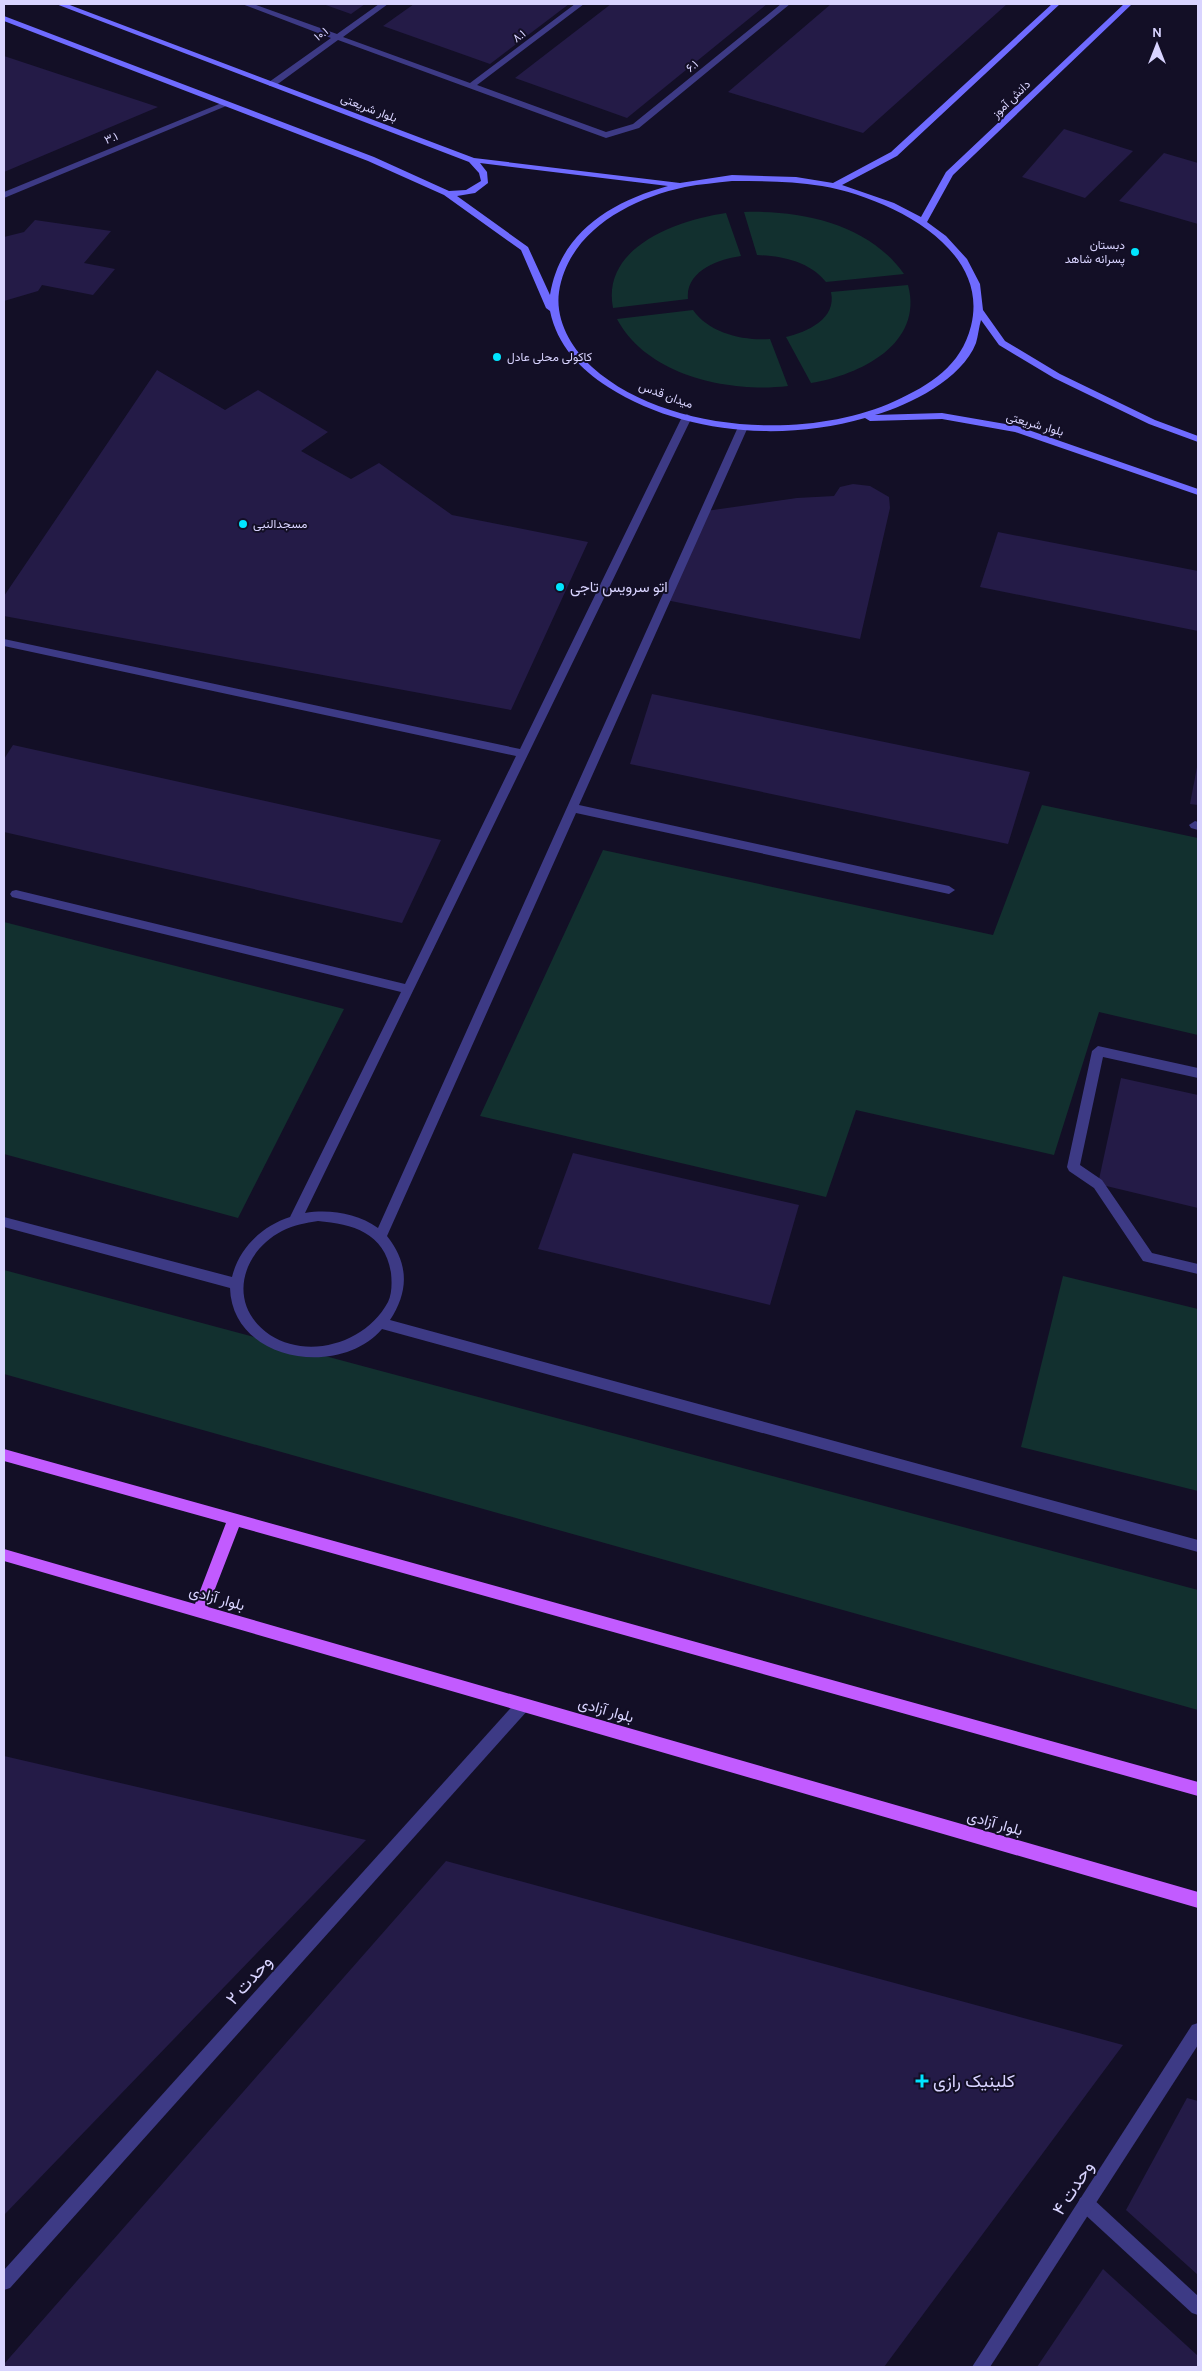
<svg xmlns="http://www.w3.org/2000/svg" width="1202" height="2371" viewBox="0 0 1202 2371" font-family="Karla,Vazirmatn,sans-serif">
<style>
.green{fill:#12302f}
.building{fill:#241b47}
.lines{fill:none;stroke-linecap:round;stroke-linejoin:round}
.lane{fill:#3d3a85;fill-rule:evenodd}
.street{fill:#3d3a85;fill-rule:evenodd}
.secondary{fill:#6f6bff;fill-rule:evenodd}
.primary{fill:#c25bff;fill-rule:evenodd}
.poi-dot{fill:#00e5ff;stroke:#130f26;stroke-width:2}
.labels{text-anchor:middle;stroke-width:4;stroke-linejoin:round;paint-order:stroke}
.far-street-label{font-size:12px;fill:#d9d4ff;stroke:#130f26}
.far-poi-label{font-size:12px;fill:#d9d4ff;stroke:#130f26;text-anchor:start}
.poi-label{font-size:15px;fill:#d9d4ff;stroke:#130f26;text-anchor:start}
.street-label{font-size:15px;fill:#d9d4ff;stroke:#130f26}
.near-street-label{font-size:18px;fill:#d9d4ff;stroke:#130f26}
.near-poi-label{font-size:18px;fill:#d9d4ff;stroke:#130f26;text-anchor:start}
</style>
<rect width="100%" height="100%" fill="#130f26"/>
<!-- green -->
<g class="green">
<path d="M 744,212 C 802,210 869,224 904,274 L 826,282 C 809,261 782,256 757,255 Z"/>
<path d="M 726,213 L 741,256 C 719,259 685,271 688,299 L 613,308 C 601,246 679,220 726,213 Z"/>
<path d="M 908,285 C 924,344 860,375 811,383 L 786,337 C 807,332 837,319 831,292 Z"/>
<path d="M 693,310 C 709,333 743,341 770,339 L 788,386 C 730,393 647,376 617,319 Z"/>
<polygon points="1042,805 1198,838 1198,1035 1099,1012 1054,1155 856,1110 826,1197 480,1116 603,850 993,935"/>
<polygon points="4,922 344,1009 238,1218 4,1154"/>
<polygon points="4,1270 1198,1590 1198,1710 4,1374"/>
<polygon points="1063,1276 1198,1309 1198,1491 1021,1447"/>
</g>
<!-- building -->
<g class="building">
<polygon points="323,4 365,4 351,14"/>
<polygon points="414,4 569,4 490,64 383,26"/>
<polygon points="611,4 767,4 627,118 515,78"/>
<polygon points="831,4 1007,4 863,133 728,92"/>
<polygon points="4,56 158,107 4,172"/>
<polygon points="1064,129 1133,151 1085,198 1022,177"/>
<polygon points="1164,153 1198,163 1198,224 1119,201"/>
<polygon points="35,220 111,231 84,263 115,269 93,295 42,285 38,291 4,301 4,237 24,232"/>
<polygon points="157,370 225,410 258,390 328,432 301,451 351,479 379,463 452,515 588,542 511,710 4,616 4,596"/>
<polygon points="853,484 870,486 889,497 890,508 860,639 666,600 706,511 797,498 834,496 840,487"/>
<polygon points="998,532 1198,571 1198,631 980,587"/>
<polygon points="652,694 1030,772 1008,844 630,764"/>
<polygon points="13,745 441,840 402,923 4,832 4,759"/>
<polygon points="1197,767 1198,767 1198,805 1190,804"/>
<polygon points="1121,1078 1198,1095 1198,1208 1098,1184"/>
<polygon points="573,1153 799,1205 770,1305 538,1249"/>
<polygon points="4,1756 366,1840 4,2215"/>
<polygon points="446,1861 1123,2045 884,2367 4,2367 4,2364"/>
<polygon points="1187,2098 1198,2101 1198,2275 1126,2210"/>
<polygon points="1103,2269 1198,2356 1198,2367 1037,2367"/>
</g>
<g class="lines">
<!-- lane -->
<polygon class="lane" points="1086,2196 1092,2198 1198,2296 1198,2315 1192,2313 1080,2210 1078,2204 1080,2198"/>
<!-- street -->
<g class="street">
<polygon points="242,4 253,4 337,34 379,4 388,4 343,37 470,83 575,4 584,4 477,85 606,132 633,124 781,4 790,4 639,128 606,138 338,40 275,86 269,86 269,82 331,38"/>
<polygon points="224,102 231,104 4,198 4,192"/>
<path d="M 687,414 L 692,417 L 305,1213 C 329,1209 357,1213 378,1228 L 738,427 L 740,425 L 746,425 L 748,427 L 579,805 L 949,886 L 955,890 L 949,894 L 576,813 L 387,1236 C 409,1264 409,1291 390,1320 L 1198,1540 L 1198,1552 L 382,1329 C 339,1379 232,1361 230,1288 L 4,1227 L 4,1217 L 232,1277 C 239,1248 262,1226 290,1217 L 401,992 L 16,898 L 12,897 L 10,894 L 12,891 L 16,890 L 405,984 L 516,756 L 4,646 L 4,639 L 520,749 L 682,417 ZM 318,1221 C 353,1224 385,1233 391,1273 C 392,1282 392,1294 388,1302 C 366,1343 309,1360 270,1335 C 227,1306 240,1253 282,1231 C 293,1225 306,1223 318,1221 Z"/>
<polygon points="1195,821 1198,822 1198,830 1191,828 1189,825"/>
<polygon points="1098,1046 1198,1068 1198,1078 1103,1057 1080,1165 1102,1180 1152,1253 1198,1264 1198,1274 1143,1261 1094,1188 1069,1171 1067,1167 1092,1051"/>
<polygon points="523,1698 528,1700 530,1705 528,1710 10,2288 4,2290 4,2270 518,1700"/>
<polygon points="1198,2023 1198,2045 990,2367 972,2367 1192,2025"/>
</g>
<!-- secondary -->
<path class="secondary" d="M 56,4 L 67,4 L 474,158 L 680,183 L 732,175 L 796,177 L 833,183 L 891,152 L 1052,4 L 1060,4 L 897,156 L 842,185 L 894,203 L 921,217 L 946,172 L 1124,4 L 1132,4 L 953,175 L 927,222 L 946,236 L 967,259 L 980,284 L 983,310 L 1005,341 L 1060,374 L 1155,420 L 1198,436 L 1198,442 L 1149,424 L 1054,378 L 999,345 L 981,320 C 979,327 978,336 976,343 C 962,379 910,405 875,415 L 942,413 L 1017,426 L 1198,489 L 1198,495 L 1015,432 L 942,419 L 870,421 L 865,418 C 782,442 682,434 608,387 C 580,369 557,345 550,311 L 546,308 L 521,250 L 444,195 L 368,161 L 4,21 L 4,16 L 374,157 L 449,191 L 466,190 L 481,181 L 479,173 L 469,162 ZM 480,163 L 668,186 C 610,202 560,233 550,295 L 528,247 L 457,196 L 475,193 L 488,183 L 487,172 ZM 732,181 C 762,181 792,181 822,186 C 886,197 991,246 971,326 C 961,366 930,385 895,401 C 808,441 665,433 592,367 C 572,349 555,321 559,292 C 568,232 629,199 685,187 C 700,184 716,183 732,181 Z"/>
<!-- primary -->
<polygon class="primary" points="4,1449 1198,1782 1198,1796 239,1527 208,1607 1198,1892 1198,1908 4,1561 4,1549 195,1604 226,1523 4,1461"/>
</g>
<!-- markers -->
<g class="poi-dot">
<circle cx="1135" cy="252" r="5"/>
<circle cx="497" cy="357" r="5"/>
<circle cx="243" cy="524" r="5"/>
<circle cx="560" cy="587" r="5"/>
<path d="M919.5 2073.5h5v5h5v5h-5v5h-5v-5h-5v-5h5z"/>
</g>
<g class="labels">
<!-- far-street labels -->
<g class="far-street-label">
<text transform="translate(321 34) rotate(-36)" y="4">۱۰.۱</text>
<text transform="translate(519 36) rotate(-37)" y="4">۸.۱</text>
<text transform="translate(692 66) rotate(-39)" y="4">۶.۱</text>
<text transform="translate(1011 99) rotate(-44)" y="4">دانش آموز</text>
<text transform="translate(369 108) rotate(21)" y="4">بلوار شریعتی</text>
<text transform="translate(111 138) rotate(-22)" y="4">۳.۱</text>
<text transform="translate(666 395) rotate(20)" y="4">میدان قدس</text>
<text transform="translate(1035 424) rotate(16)" y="4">بلوار شریعتی</text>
</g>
<!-- far-poi labels -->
<g class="far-poi-label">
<text x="1125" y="249" text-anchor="end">دبستان<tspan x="1125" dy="14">پسرانه شاهد</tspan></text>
<text x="507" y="361">کاکولی محلی عادل</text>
<text x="253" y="528">مسجدالنبی</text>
</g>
<!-- poi labels -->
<g class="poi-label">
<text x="570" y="592">اتو سرویس تاجی</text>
</g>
<!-- street labels -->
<g class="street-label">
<text transform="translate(217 1598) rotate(16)" y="5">بلوار آزادی</text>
<text transform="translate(606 1710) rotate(16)" y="5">بلوار آزادی</text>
<text transform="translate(995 1823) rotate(16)" y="5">بلوار آزادی</text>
</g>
<!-- near-street labels -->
<g class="near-street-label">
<text transform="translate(249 1980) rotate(-48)" y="6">وحدت ۲</text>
<text transform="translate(1073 2188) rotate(-57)" y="6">وحدت ۴</text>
</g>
<!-- near-poi labels -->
<g class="near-poi-label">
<text x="933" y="2087">کلینیک رازی</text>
</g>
</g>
<!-- border -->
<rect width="1202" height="2371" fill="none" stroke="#d9d4ff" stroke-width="10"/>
<!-- north arrow -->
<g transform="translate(1157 45)" stroke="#130f26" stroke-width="4" paint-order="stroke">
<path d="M0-4L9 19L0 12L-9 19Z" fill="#d9d4ff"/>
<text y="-8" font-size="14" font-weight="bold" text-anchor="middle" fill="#d9d4ff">N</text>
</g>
</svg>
